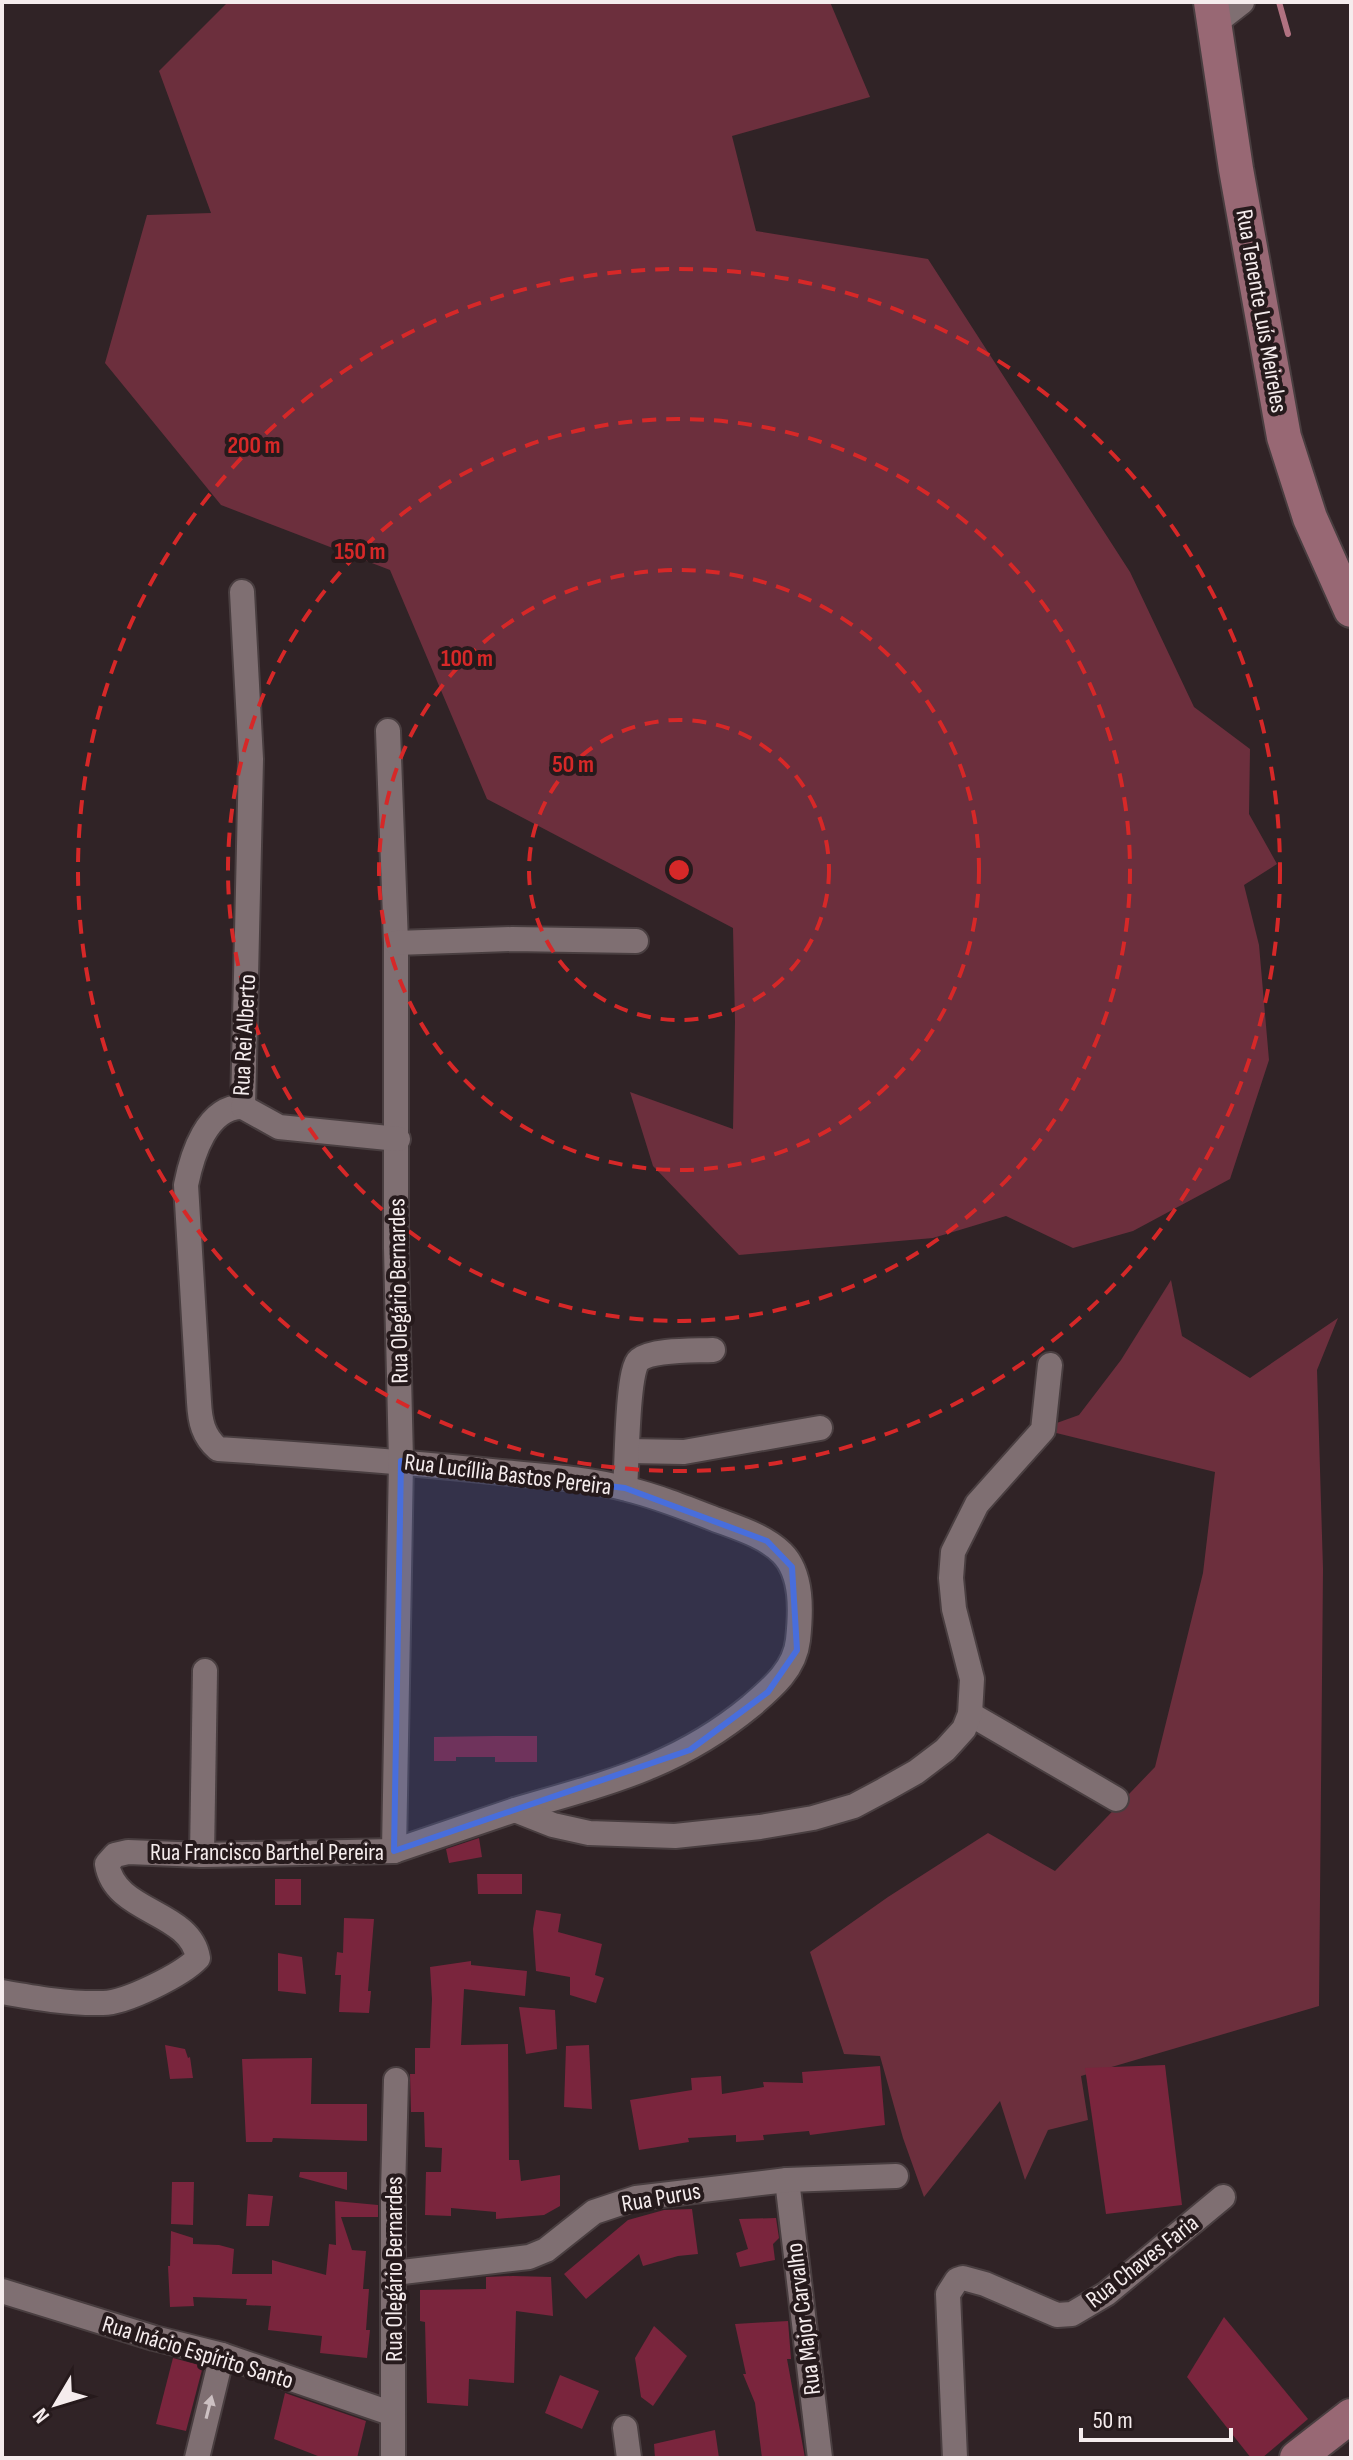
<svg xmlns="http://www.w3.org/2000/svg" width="1353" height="2460" viewBox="0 0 1353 2460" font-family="'Sofia Sans Condensed',sans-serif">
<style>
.green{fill:#6c2f3d}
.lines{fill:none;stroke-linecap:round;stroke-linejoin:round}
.stream{stroke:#b17281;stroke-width:6}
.building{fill:#7a253d}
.minor-casing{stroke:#493e40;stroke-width:28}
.secondary-casing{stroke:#493e40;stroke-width:38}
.minor{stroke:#7f6f72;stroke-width:24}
.secondary{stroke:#986874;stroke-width:34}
.oneway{fill:#ccc0c2}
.marked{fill:#486edc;fill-opacity:0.2;stroke:#486edc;stroke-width:6;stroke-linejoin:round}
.ring{fill:none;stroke:#d62828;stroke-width:4;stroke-dasharray:14 10}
.labels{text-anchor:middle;stroke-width:8;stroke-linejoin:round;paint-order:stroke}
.street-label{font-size:24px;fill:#f5eced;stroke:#261a1c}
.centre{fill:#d62828;stroke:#261a1c;stroke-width:4}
.ring-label{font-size:24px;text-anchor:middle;font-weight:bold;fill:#d62828;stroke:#261a1c;stroke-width:8;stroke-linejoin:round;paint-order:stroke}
</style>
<rect width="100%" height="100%" fill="#302326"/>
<!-- green -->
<g class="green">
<polygon points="228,2 830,2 870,97 732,136 756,231 928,259 1130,572 1194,707 1250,749 1249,814 1277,864 1244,885 1259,945 1269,1060 1230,1179 1133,1231 1073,1248 1006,1216 933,1238 739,1255 653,1166 630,1092 733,1129 735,1022 733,928 487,799 390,570 221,505 105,363 147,215 211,213 159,71"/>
<polygon points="1171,1280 1182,1336 1250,1378 1338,1318 1317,1370 1323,1569 1319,2006 1081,2076 1088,2120 1048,2130 1025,2180 1000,2101 924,2197 903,2138 880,2056 844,2054 810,1952 888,1897 988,1833 1055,1871 1155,1767 1203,1573 1215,1472 1040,1429 1079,1415 1121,1360"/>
</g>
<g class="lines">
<!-- stream -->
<polyline class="stream" points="1279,2 1288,34"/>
</g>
<!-- building -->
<g class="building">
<polygon points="495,1736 537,1736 537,1762 495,1762 495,1757 456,1757 456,1761 434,1761 434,1737"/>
<polygon points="479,1838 482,1857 449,1863 446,1849"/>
<polygon points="477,1874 522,1874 522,1894 478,1894"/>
<rect x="275" y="1879" width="26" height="26"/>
<polygon points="536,1910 561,1914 558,1932 602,1944 595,1975 604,1978 596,2003 570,1995 570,1977 536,1971 533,1929"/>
<polygon points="344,1918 374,1919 368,1991 371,1991 369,2013 339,2012 341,1975 335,1975 337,1952 343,1953"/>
<polygon points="278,1953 302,1957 306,1994 278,1991"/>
<polygon points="471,1961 471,1965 527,1971 525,1996 464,1989 461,2045 508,2044 509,2160 519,2160 521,2181 560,2175 560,2206 544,2215 496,2219 496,2212 451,2208 451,2216 425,2215 426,2172 441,2172 442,2148 425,2147 424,2112 411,2112 410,2074 415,2074 415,2048 430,2048 432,1999 430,1967"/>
<polygon points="519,2007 555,2010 557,2049 526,2054"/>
<polygon points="165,2045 185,2049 188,2058 190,2057 193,2078 170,2079"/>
<polygon points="589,2045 592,2109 564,2107 566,2046"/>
<polygon points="312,2058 311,2104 367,2104 367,2141 273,2138 272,2142 246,2142 242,2059"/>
<polygon points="1165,2065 1182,2205 1106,2214 1085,2068"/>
<polygon points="880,2066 885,2125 810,2135 809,2131 763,2135 764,2140 736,2142 736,2135 688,2138 689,2142 639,2150 630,2100 692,2090 691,2078 721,2076 722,2094 764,2087 763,2082 803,2083 802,2072"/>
<polygon points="300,2172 347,2172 347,2190 299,2177"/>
<polygon points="172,2182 194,2182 193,2225 171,2224"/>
<polygon points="248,2194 273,2196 269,2226 246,2226"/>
<polygon points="335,2201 378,2205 378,2217 341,2217 352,2250 366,2251 363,2289 369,2289 366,2330 370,2330 367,2358 320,2353 322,2336 268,2330 271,2306 246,2305 247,2299 193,2297 194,2306 170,2307 168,2266 170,2266 171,2231 193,2238 193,2244 219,2245 234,2249 232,2274 272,2274 272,2260 326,2275 329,2244 336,2245"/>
<polygon points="692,2209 698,2254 678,2256 643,2266 639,2254 586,2299 564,2274 628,2220 664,2210"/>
<polygon points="776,2218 779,2238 773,2244 775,2260 740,2267 736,2253 748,2249 739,2219"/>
<polygon points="513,2276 551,2277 553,2316 516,2311 514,2383 469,2379 468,2406 427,2403 425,2322 420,2321 420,2290 486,2289 486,2277"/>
<polygon points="1224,2317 1308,2419 1262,2458 1251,2458 1187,2377"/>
<polygon points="788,2321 791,2359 787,2359 805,2458 762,2458 755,2403 743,2374 746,2374 735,2324"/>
<polygon points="654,2326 687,2356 653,2406 641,2397 635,2358"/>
<polygon points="173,2358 203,2366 186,2431 156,2424"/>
<polygon points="560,2375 599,2391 582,2429 545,2413"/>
<polygon points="285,2393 366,2421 357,2458 323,2458 274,2439"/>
<polygon points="715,2430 719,2458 655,2458 654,2444"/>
</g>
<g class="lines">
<!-- minor casing -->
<g class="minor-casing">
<g id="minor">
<polyline points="1215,23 1242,2"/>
<path d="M 242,592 L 251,759 L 243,1107 C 207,1106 192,1155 186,1185 L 199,1402 C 200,1421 203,1436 218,1449 C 312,1455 407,1462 501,1472 C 542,1476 586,1478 627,1489 C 656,1496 684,1507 712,1518 C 735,1527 764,1535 782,1553 C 803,1574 801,1612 798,1640 C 795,1669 772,1688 751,1706 C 676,1768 606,1783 515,1810"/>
<polyline points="388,731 396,943 396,1248 401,1461 394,1851"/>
<polyline points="396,943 512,939 636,941"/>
<polyline points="243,1107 279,1127 398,1139"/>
<polyline points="629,1451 684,1452 820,1428"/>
<path d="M 625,1488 C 627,1467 627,1369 639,1360 C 654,1349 694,1351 713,1350"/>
<polyline points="970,1714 1116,1799"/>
<polyline points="202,1855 205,1671"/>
<path d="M 2,1992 C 35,1998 69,2004 103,2003 C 125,2003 182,1975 198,1958 C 190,1910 115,1914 107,1864 L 115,1855 L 128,1852 L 202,1855 L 394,1851 L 515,1810 L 553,1825 L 589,1833 L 675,1836 L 760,1827 L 813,1818 L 854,1806 L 884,1790 L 916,1772 L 945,1750 L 964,1729 L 970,1714 L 972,1679 L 954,1609 L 951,1578 L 953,1552 L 977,1504 L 1043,1430 L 1050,1365"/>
<polyline points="787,2180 820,2458"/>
<polyline points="394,2273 529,2257 546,2250 594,2212 636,2198 787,2180 896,2176"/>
<polyline points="2,2291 154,2338 222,2355 393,2414"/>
<polyline points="625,2428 629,2458"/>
<polyline points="197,2458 222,2355"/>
<polyline points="393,2458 393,2192 396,2080"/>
<polyline points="955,2458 948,2294 957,2280 963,2278 985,2284 1057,2315 1072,2314 1106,2294 1223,2197"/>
</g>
</g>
<!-- secondary casing -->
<g class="secondary-casing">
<g id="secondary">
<polyline points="1211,2 1236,169 1284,437 1310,518 1351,610"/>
<polyline points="1297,2458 1351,2416"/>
</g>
</g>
<!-- minor -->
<use href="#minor" class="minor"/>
<!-- secondary -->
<use href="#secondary" class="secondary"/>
</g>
<!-- one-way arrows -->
<defs><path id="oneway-solid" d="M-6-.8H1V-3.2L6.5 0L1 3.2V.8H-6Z" transform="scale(2)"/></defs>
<use class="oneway" href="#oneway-solid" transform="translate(209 2407) rotate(-76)"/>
<!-- marked area -->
<path class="marked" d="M 401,1461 L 625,1488 L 767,1541 L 792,1567 L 797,1650 L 768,1692 L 690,1750 L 394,1851 Z"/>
<!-- distance rings -->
<g class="ring">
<circle cx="679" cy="870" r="150"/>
<circle cx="679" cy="870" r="300"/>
<circle cx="679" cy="870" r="451"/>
<circle cx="679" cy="870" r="601"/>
</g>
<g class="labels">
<!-- street labels -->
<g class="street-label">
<text transform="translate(1262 311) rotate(80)" y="8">Rua Tenente Luís Meireles</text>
<text transform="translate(244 1035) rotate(-87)" y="8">Rua Rei Alberto</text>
<text transform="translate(398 1291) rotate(-91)" y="8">Rua Olegário Bernardes</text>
<text transform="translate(508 1474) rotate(7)" y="8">Rua Lucíllia Bastos Pereira</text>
<text x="267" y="1860">Rua Francisco Barthel Pereira</text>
<text transform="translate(661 2197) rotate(-10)" y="8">Rua Purus</text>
<text transform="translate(1142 2261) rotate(-38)" y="8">Rua Chaves Faria</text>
<text transform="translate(394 2269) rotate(-90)" y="8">Rua Olegário Bernardes</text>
<text transform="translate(803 2319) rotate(-97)" y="8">Rua Major Carvalho</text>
<text transform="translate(198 2352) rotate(17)" y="8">Rua Inácio Espírito Santo</text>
</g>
</g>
<circle cx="679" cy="870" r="12" class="centre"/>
<g class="ring-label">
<text x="254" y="453">200 m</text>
<text x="360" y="559">150 m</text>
<text x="467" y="666">100 m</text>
<text x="573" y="772">50 m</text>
</g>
<!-- border -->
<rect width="1353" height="2460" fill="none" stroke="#f5eced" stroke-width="8"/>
<!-- north arrow -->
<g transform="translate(56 2404) rotate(232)" stroke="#261a1c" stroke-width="6" paint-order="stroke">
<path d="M0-6L14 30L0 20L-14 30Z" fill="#f5eced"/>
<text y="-12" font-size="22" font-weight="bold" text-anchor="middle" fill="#f5eced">N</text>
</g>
<!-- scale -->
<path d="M1081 2428v12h150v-12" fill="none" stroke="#f5eced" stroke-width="4"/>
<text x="1093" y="2428" font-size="24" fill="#f5eced" stroke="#261a1c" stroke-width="6" paint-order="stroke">50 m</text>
</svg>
